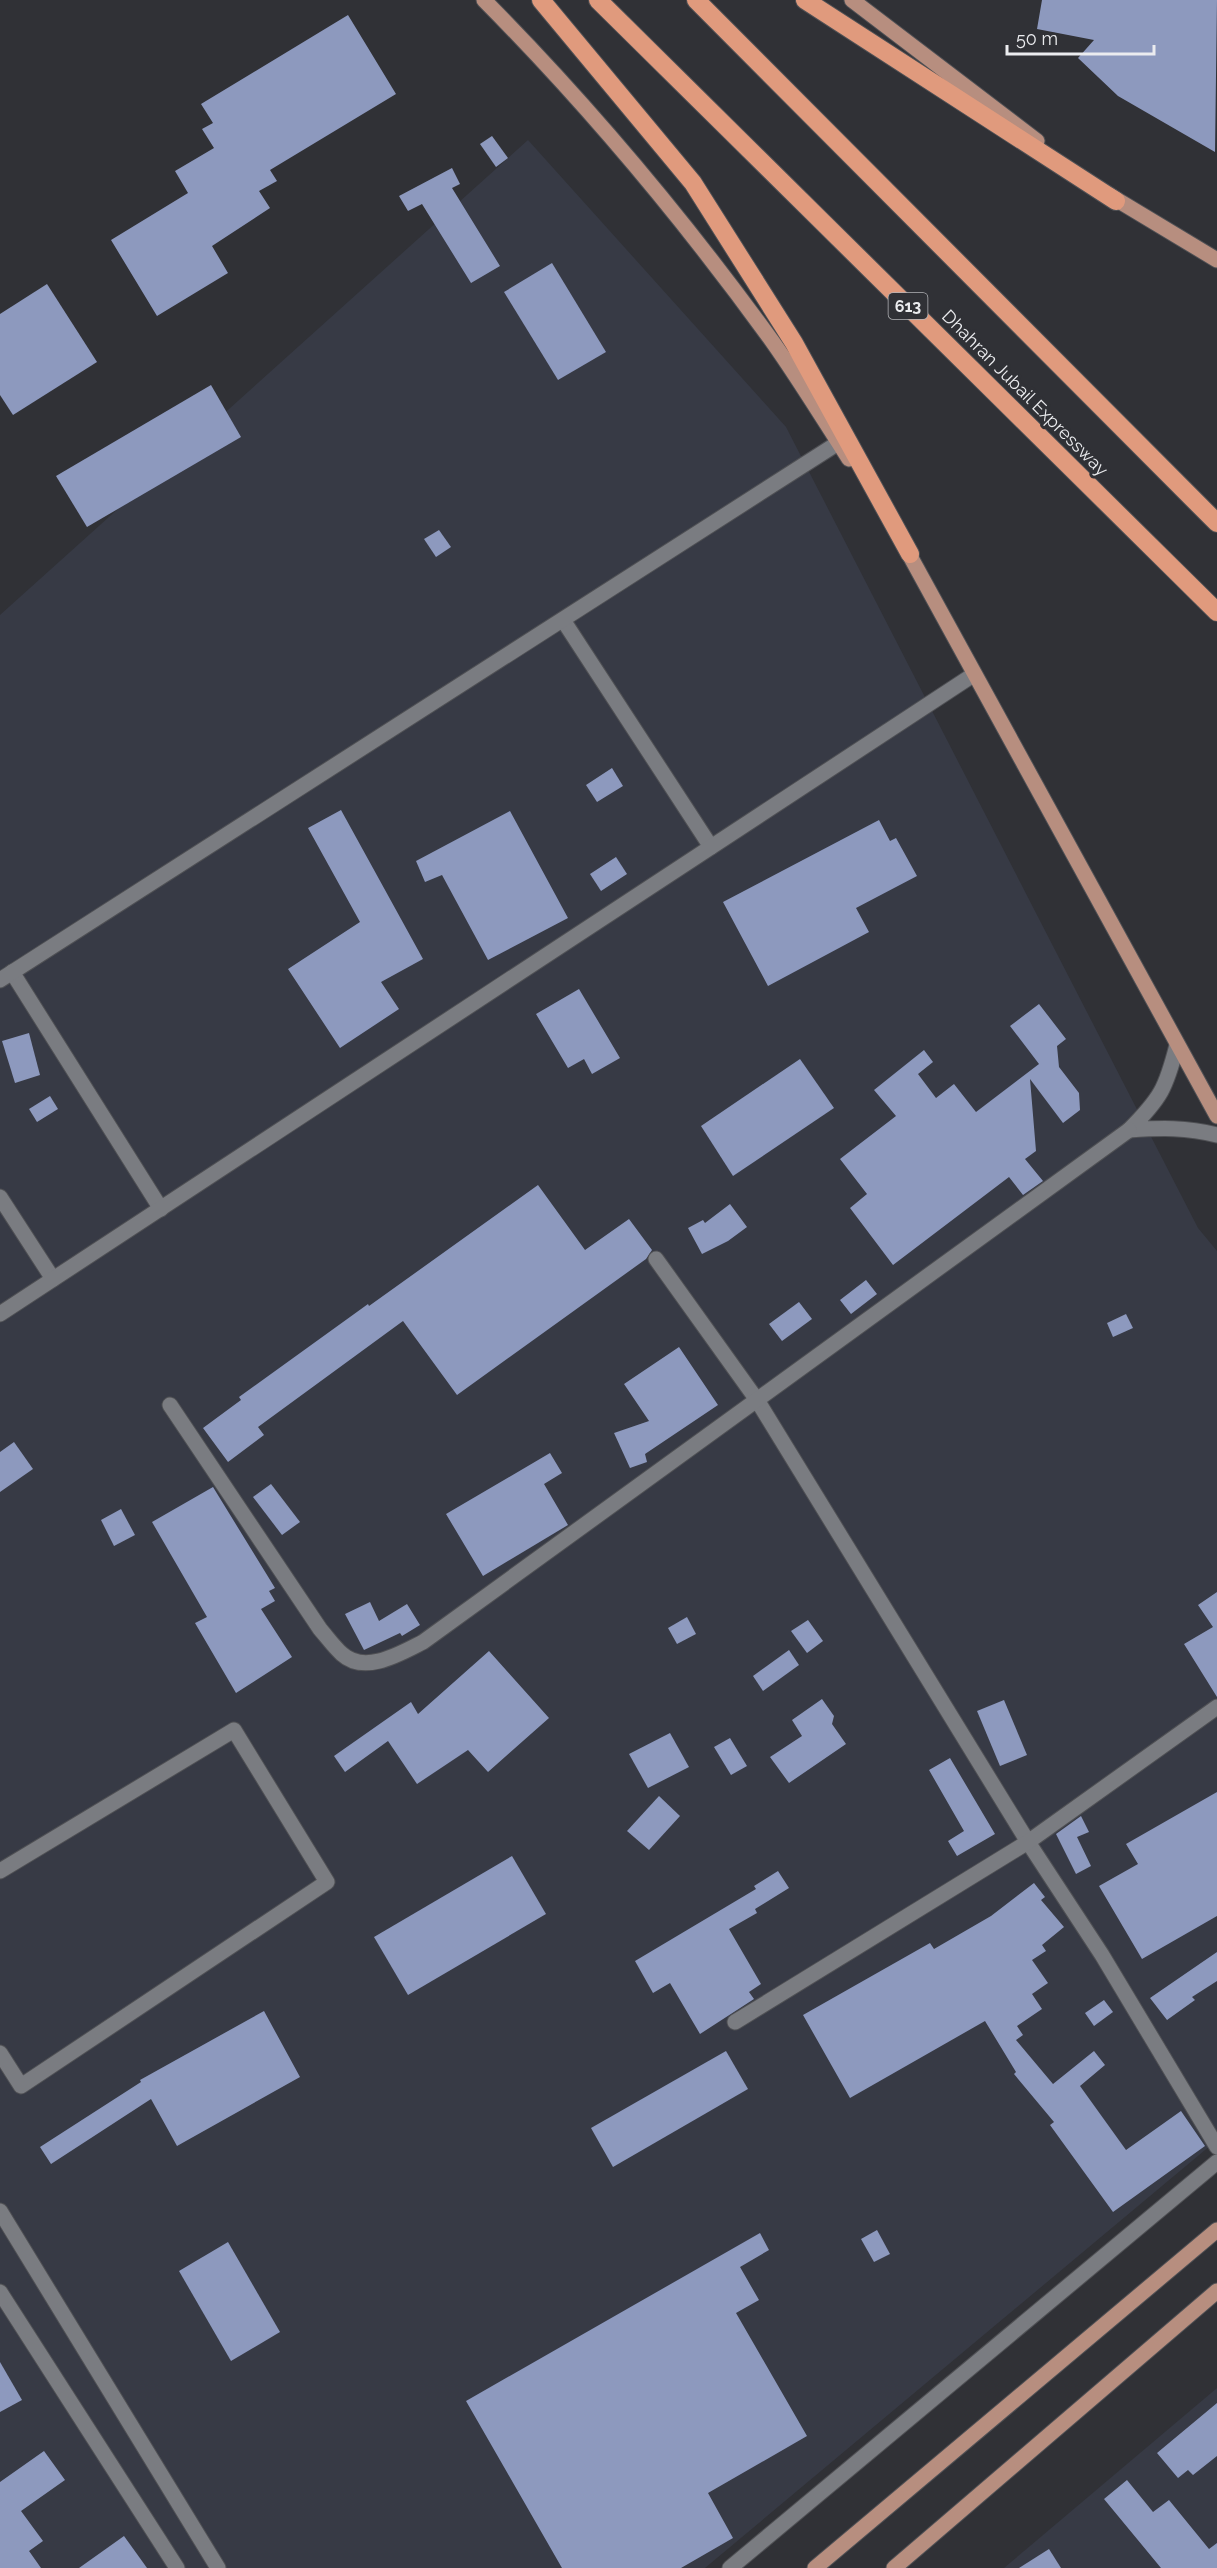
<svg xmlns="http://www.w3.org/2000/svg" width="1217" height="2568" viewBox="0 0 1217 2568" font-family="Raleway,sans-serif">
<style>
.built{fill:#373a45}
.building{fill:#8d99be}
.lines{fill:none;stroke-linecap:round;stroke-linejoin:round}
.minor-casing{stroke:#4f5054;stroke-width:17}
.tertiary-casing{stroke:#4f5054;stroke-width:17}
.primary-casing{stroke:#4f5054;stroke-width:17}
.motorway-casing{stroke:#4f5054;stroke-width:20}
.minor{stroke:#7a7c81;stroke-width:15}
.tertiary{stroke:#7a7c81;stroke-width:15}
.primary{stroke:#b78e7f;stroke-width:15}
.motorway{stroke:#e09a7d;stroke-width:18}
.labels{text-anchor:middle;stroke-width:6;stroke-linejoin:round;paint-order:stroke}
.shield{fill:#303136;stroke:#b3b4b8;stroke-width:1.5}
.shield-label{font-size:16px;font-weight:bold;fill:#ebecef}
.street-label{font-size:18px;fill:#ebecef;stroke:#303136}
</style>
<rect width="100%" height="100%" fill="#303136"/>
<!-- built -->
<g class="built">
<polygon points="528,140 786,427 1198,1228 1217,1251 1217,2140 705,2568 0,2568 0,615"/>
<polygon points="1217,2388 1217,2568 1004,2568"/>
</g>
<!-- building -->
<g class="building">
<polygon points="1042,0 1217,0 1215,152 1118,96 1078,58 1094,40 1037,29"/>
<polygon points="348,15 396,94 270,170 277,181 259,191 270,208 212,246 228,273 157,316 111,240 188,193 175,171 214,148 202,129 213,123 201,104"/>
<polygon points="492,136 508,158 496,167 480,144"/>
<polygon points="452,168 460,184 452,188 500,266 471,283 422,204 408,211 399,196"/>
<polygon points="552,263 606,352 558,380 504,292"/>
<polygon points="47,284 97,362 13,415 0,395 0,314"/>
<polygon points="211,385 241,437 87,527 56,476"/>
<polygon points="439,530 451,547 436,557 424,539"/>
<polygon points="612,768 623,786 597,802 586,785"/>
<polygon points="341,810 423,959 381,982 399,1009 340,1048 288,969 360,922 308,828"/>
<polygon points="510,811 568,918 488,960 442,875 425,882 416,861"/>
<polygon points="879,820 890,841 896,838 917,876 856,908 869,932 768,986 723,902"/>
<polygon points="616,857 627,874 601,891 590,874"/>
<polygon points="579,989 620,1058 592,1074 584,1059 568,1068 536,1014"/>
<polygon points="1039,1004 1066,1039 1057,1046 1059,1067 1079,1093 1080,1110 1063,1123 1030,1079 1036,1151 1025,1159 1043,1181 1023,1195 1009,1177 893,1265 850,1208 867,1194 840,1159 896,1116 874,1090 924,1050 933,1062 918,1074 936,1098 954,1084 976,1112 1039,1064 1010,1026"/>
<polygon points="29,1033 40,1075 15,1083 2,1041"/>
<polygon points="800,1059 834,1108 733,1176 701,1126"/>
<polygon points="50,1096 58,1109 37,1122 29,1109"/>
<polygon points="538,1185 585,1250 629,1219 652,1250 646,1259 457,1395 403,1321 258,1427 264,1435 228,1462 203,1428 241,1400 239,1397 368,1304 369,1306"/>
<polygon points="730,1204 747,1227 728,1241 702,1254 688,1228 703,1220 705,1223"/>
<polygon points="866,1280 877,1294 851,1314 840,1300"/>
<polygon points="799,1302 812,1319 782,1341 769,1324"/>
<polygon points="1126,1314 1133,1328 1113,1337 1107,1323"/>
<polygon points="679,1347 718,1405 645,1454 647,1462 630,1468 614,1433 649,1421 624,1384"/>
<polygon points="14,1442 33,1469 0,1492 0,1452"/>
<polygon points="550,1453 562,1473 544,1484 568,1525 483,1576 446,1514"/>
<polygon points="271,1484 300,1522 282,1535 253,1497"/>
<polygon points="213,1487 275,1588 269,1591 275,1601 261,1609 292,1657 236,1693 195,1623 207,1617 152,1522"/>
<polygon points="121,1509 135,1535 114,1546 101,1520"/>
<polygon points="1217,1592 1217,1697 1184,1644 1213,1627 1198,1605"/>
<polygon points="370,1602 379,1621 407,1604 420,1625 402,1636 400,1633 364,1650 345,1614"/>
<polygon points="687,1617 696,1634 677,1644 668,1628"/>
<polygon points="808,1620 823,1641 807,1653 791,1631"/>
<polygon points="789,1650 799,1665 763,1691 753,1676"/>
<polygon points="489,1651 549,1718 488,1772 468,1750 417,1784 388,1741 345,1772 334,1756 411,1702 418,1714"/>
<polygon points="822,1699 834,1716 832,1724 846,1744 789,1783 770,1757 802,1736 792,1720"/>
<polygon points="1004,1700 1027,1755 1000,1766 977,1711"/>
<polygon points="670,1733 689,1767 648,1788 629,1754"/>
<polygon points="730,1738 747,1766 731,1775 714,1747"/>
<polygon points="950,1758 995,1834 957,1856 948,1841 964,1831 929,1770"/>
<polygon points="1217,1792 1217,1916 1142,1959 1099,1886 1138,1864 1126,1844"/>
<polygon points="659,1796 680,1816 649,1850 627,1831"/>
<polygon points="1081,1816 1089,1832 1077,1837 1091,1866 1076,1874 1056,1834"/>
<polygon points="512,1856 546,1914 408,1995 374,1937"/>
<polygon points="778,1871 789,1888 755,1909 757,1913 729,1929 761,1984 749,1992 754,1999 700,2034 670,1983 653,1993 635,1961 756,1889 754,1886"/>
<polygon points="1034,1883 1045,1897 1041,1900 1064,1927 1042,1945 1046,1951 1032,1960 1048,1983 1032,1994 1042,2009 1017,2026 1023,2035 1016,2040 1053,2084 1094,2051 1105,2065 1080,2086 1126,2150 1181,2111 1205,2146 1113,2212 1050,2125 1054,2122 1014,2074 1016,2072 985,2021 850,2098 803,2015 930,1943 934,1949 991,1916"/>
<polygon points="1217,1952 1217,1981 1192,1997 1195,2000 1167,2020 1150,1998"/>
<polygon points="1104,2000 1113,2012 1094,2026 1085,2013"/>
<polygon points="264,2011 300,2077 177,2146 151,2099 51,2164 40,2147 141,2082 140,2080"/>
<polygon points="726,2051 748,2089 613,2167 591,2128"/>
<polygon points="877,2230 890,2254 874,2262 861,2239"/>
<polygon points="760,2233 769,2250 740,2267 759,2300 736,2313 807,2436 708,2493 733,2538 681,2568 562,2568 466,2401"/>
<polygon points="228,2242 280,2332 231,2361 179,2271"/>
<polygon points="0,2362 22,2400 0,2412"/>
<polygon points="1217,2403 1217,2456 1193,2475 1188,2470 1178,2478 1157,2453"/>
<polygon points="44,2451 65,2480 21,2511 43,2541 29,2551 41,2568 0,2568 0,2482"/>
<polygon points="1127,2480 1153,2512 1169,2500 1209,2549 1217,2543 1217,2568 1161,2568 1104,2499"/>
<polygon points="124,2536 147,2568 79,2568"/>
<polygon points="1049,2549 1061,2568 1019,2568"/>
</g>
<g class="lines">
<!-- minor casing -->
<g class="minor-casing">
<g id="minor">
<polyline points="563,620 711,847"/>
<polyline points="12,972 161,1209"/>
<polyline points="0,980 838,443"/>
<path d="M 1177,1045 C 1166,1088 1161,1098 1129,1130 C 1160,1128 1187,1127 1217,1135"/>
<polyline points="0,1197 53,1279"/>
<polyline points="656,1259 757,1400 1028,1842 1102,1955 1217,2147"/>
<polyline points="0,1314 973,675"/>
<path d="M 170,1405 L 320,1629 C 327,1637 334,1647 342,1654 C 365,1675 401,1653 423,1642 L 1129,1130"/>
<polyline points="0,1871 234,1730 327,1882 21,2086 0,2053"/>
<polyline points="735,2022 1028,1842 1217,1707"/>
<polyline points="730,2568 1217,2162"/>
</g>
</g>
<!-- tertiary casing -->
<g class="tertiary-casing">
<g id="tertiary">
<polyline points="0,2211 218,2568"/>
<polyline points="0,2292 177,2568"/>
</g>
</g>
<!-- primary casing -->
<g class="primary-casing">
<g id="primary">
<path d="M 484,0 C 588,105 685,221 772,341 C 799,379 824,420 849,459"/>
<polyline points="852,0 1037,141"/>
<polyline points="1109,195 1217,260"/>
<polyline points="904,545 1217,1116"/>
<polyline points="815,2568 1217,2230"/>
<polyline points="894,2568 1217,2291"/>
</g>
</g>
<!-- motorway casing -->
<g class="motorway-casing">
<g id="motorway">
<polyline points="541,0 693,183 794,343 910,554"/>
<polyline points="598,0 1217,612"/>
<polyline points="696,0 1217,523"/>
<polyline points="805,0 1116,201"/>
</g>
</g>
<!-- minor -->
<use href="#minor" class="minor"/>
<!-- tertiary -->
<use href="#tertiary" class="tertiary"/>
<!-- primary -->
<use href="#primary" class="primary"/>
<!-- motorway -->
<use href="#motorway" class="motorway"/>
</g>
<g class="labels">
<!-- shield labels -->
<rect class="shield" x="888.5" y="293" width="39" height="26" rx="4.5"/>
<g class="shield-label">
<text x="908" y="312">613</text>
</g>
<!-- street labels -->
<g class="street-label">
<text transform="translate(1025 393) rotate(45)" y="6">Dhahran Jubail Expressway</text>
</g>
</g>
<!-- scale -->
<path d="M1007 45v9h147v-9" fill="none" stroke="#ebecef" stroke-width="3"/>
<text x="1016" y="45" font-size="18" fill="#ebecef" stroke="#303136" stroke-width="4.5" paint-order="stroke">50 m</text>
</svg>
